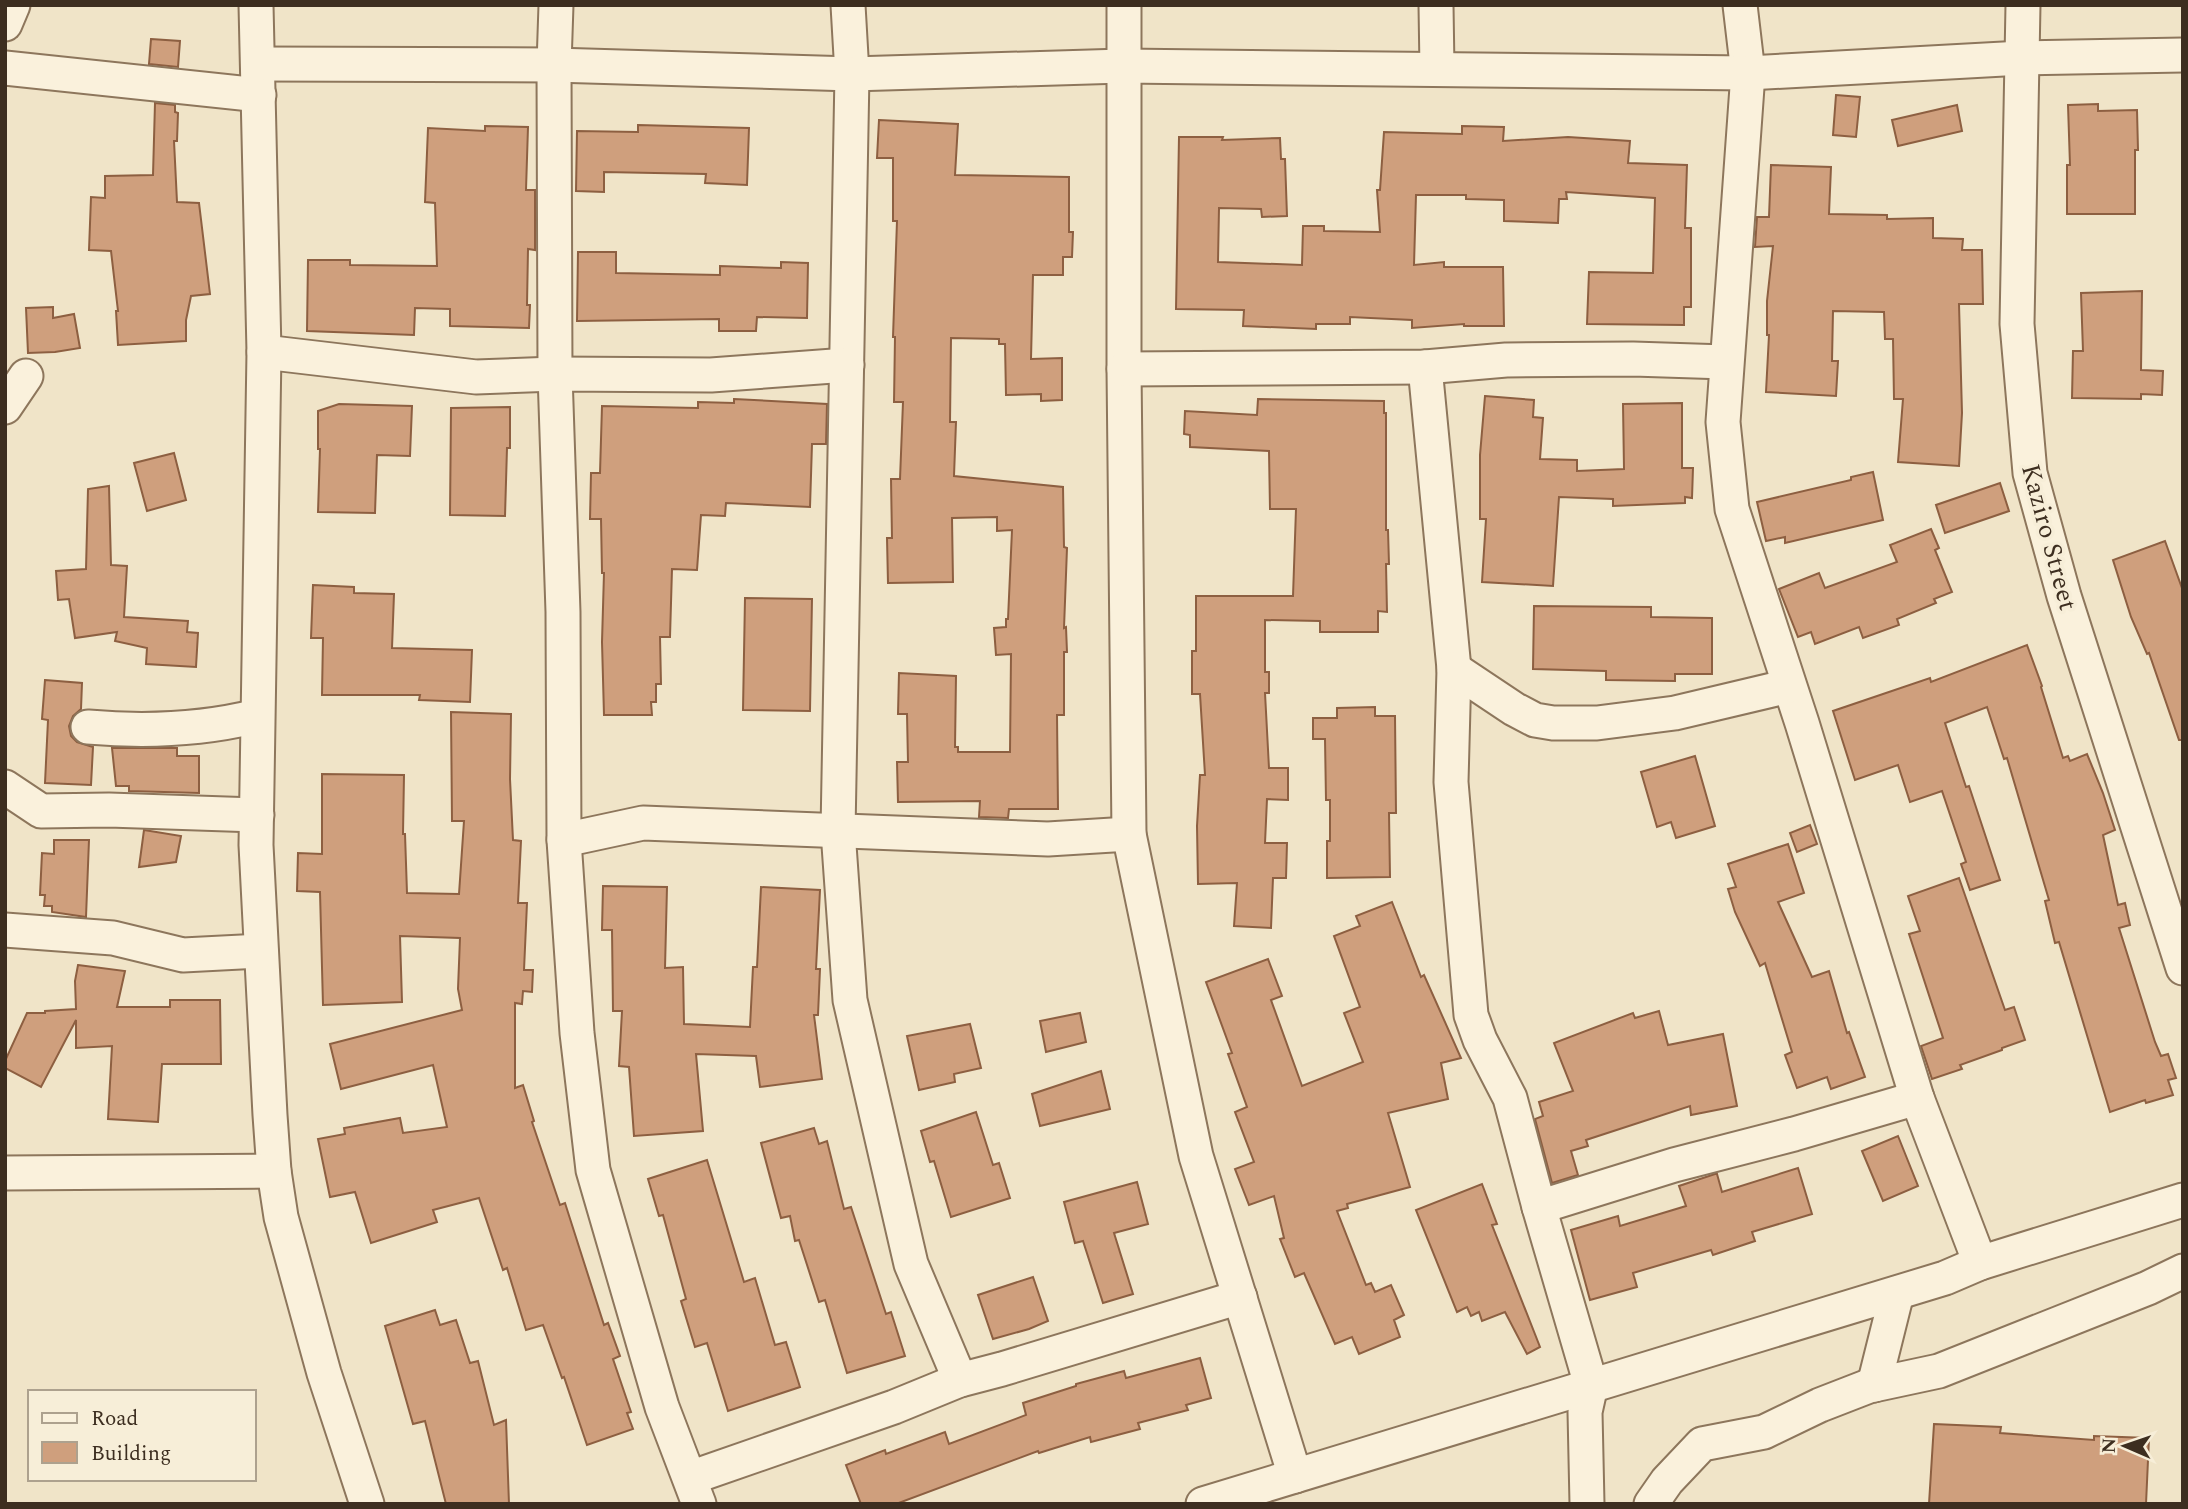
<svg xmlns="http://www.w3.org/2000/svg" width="2188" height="1509" viewBox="0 0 2188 1509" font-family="Spectral,serif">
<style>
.building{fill:#cf9f7d;stroke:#8d5f41;stroke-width:2}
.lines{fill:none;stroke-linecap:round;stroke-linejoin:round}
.minor-casing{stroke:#8d765c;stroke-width:37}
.minor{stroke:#faf1dc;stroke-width:33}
.labels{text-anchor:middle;stroke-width:7;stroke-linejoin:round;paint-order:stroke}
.street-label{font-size:26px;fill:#3d2e20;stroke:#f7eed8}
</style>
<rect width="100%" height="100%" fill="#f0e4c8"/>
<!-- building -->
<g class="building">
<polygon points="151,39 180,41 178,67 149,64"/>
<polygon points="1836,95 1860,97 1856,137 1833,135"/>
<polygon points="155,103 175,105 175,112 178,113 177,141 174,141 177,202 199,203 210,294 191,296 186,320 186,341 118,345 116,311 118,311 111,251 89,250 91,197 105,198 105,176 153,175"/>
<polygon points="2098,104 2098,111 2137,110 2138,150 2135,150 2135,214 2067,214 2067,165 2070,165 2068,105"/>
<polygon points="1957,105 1962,131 1898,146 1892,120"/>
<polygon points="879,120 958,124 955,175 1069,177 1069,232 1073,232 1072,257 1063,257 1063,275 1033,275 1031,359 1062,358 1062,400 1041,401 1041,394 1006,395 1005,344 999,344 999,339 951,338 950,422 956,422 954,476 1063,487 1064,547 1067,548 1064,628 1066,627 1067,652 1064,652 1064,715 1057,715 1058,809 1009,809 1008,818 979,817 980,801 898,802 897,762 908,762 907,714 898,714 899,673 956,676 955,747 958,747 958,752 1010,752 1011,654 996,655 994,628 1006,627 1006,619 1008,619 1012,530 997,531 997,517 952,518 953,582 888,583 887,538 892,538 891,479 900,479 903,402 894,402 895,337 893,337 897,221 893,221 893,158 877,158"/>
<polygon points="638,125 749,128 747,185 705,183 706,174 604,172 604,192 576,191 577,131 638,132"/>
<polygon points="485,126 528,127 526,190 535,190 535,250 528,249 527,305 530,305 529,328 450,326 450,309 415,308 414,335 307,331 308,260 350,260 350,265 437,266 435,203 425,202 428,128 485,131"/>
<polygon points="1462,126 1504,127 1503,141 1568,137 1630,141 1628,163 1687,165 1685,228 1691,228 1691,307 1684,307 1684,325 1587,324 1589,272 1653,273 1655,198 1566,192 1567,199 1559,199 1558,223 1504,221 1504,200 1466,199 1466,195 1416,195 1414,265 1444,262 1444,267 1503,267 1504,326 1464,326 1464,324 1412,328 1412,320 1350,317 1350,324 1316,324 1316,329 1243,326 1244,310 1176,309 1179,137 1223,137 1222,140 1280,138 1281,159 1285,159 1287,216 1262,217 1261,209 1219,208 1218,262 1302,265 1303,226 1324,226 1324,231 1380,232 1377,190 1380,190 1384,132 1462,134"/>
<polygon points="1771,165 1831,167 1829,214 1887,215 1887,219 1933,218 1933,238 1963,239 1962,250 1982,250 1983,304 1959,304 1962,413 1959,466 1898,462 1903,399 1894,399 1893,339 1885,339 1884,312 1833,311 1832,361 1838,361 1836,396 1766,392 1769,335 1767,335 1767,301 1773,246 1755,247 1757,217 1769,217"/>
<polygon points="578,252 616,252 616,273 720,275 720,266 781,268 781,262 808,263 807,318 757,317 756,331 719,331 719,319 577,321"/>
<polygon points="2142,291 2141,370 2163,371 2162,395 2141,394 2141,399 2072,398 2073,351 2083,351 2081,293"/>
<polygon points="53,307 53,318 74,314 80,348 55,352 28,353 26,308"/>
<polygon points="1485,396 1534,400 1533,417 1543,418 1540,459 1577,460 1577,471 1624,469 1623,404 1682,403 1682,468 1693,468 1692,498 1685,497 1685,503 1613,506 1613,499 1559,497 1553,586 1482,582 1486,519 1480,519 1480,455"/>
<polygon points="734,399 827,404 826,444 812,444 810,507 726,503 725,516 701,515 697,570 672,569 670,637 660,637 661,684 656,684 656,702 651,702 652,715 604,715 602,642 604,573 602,573 601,519 590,519 591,473 600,473 602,406 698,408 698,402 734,403"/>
<polygon points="1258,399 1384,401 1384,413 1386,413 1386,530 1388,530 1389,564 1386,564 1387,612 1378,611 1378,632 1320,632 1320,621 1265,620 1265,672 1269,672 1269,693 1265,693 1269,768 1288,768 1288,800 1267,799 1265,843 1287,843 1286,878 1273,878 1271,928 1234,926 1237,883 1198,884 1197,826 1200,775 1205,775 1200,694 1192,694 1192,651 1196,651 1196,596 1293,596 1296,509 1270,509 1269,451 1190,447 1190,435 1184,434 1185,411 1257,415"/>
<polygon points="339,404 412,406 410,456 377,455 375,513 318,512 320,449 318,449 318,411"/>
<polygon points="510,407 510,448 507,448 505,516 450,515 451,408"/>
<polygon points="174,453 186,500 147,511 134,463"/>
<polygon points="1873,472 1883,520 1785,543 1785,537 1766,541 1757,502 1851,480 1851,477"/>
<polygon points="2000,483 2009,511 1945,533 1936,505"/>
<polygon points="109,486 111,565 127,566 124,617 188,621 187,632 198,633 196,667 146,664 147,648 115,641 117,632 75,638 69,599 58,600 56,571 86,569 88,489"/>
<polygon points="1931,529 1939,548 1935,550 1952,592 1934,599 1936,603 1897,619 1899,625 1863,638 1859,627 1815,644 1811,632 1798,637 1779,589 1819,573 1825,588 1897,562 1890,545"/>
<polygon points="2165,541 2183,591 2183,740 2179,740 2149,653 2147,654 2131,617 2113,560"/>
<polygon points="313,585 354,587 354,593 394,594 392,648 472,650 470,702 419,700 420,695 322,695 323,638 311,638"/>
<polygon points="745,598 812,599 810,711 743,710"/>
<polygon points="1534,606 1651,607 1651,617 1712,618 1712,674 1675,674 1675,681 1606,680 1606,671 1533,669"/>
<polygon points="2027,645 2042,686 2041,687 2063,758 2068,756 2070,761 2087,754 2103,793 2115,830 2103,835 2118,905 2125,903 2130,925 2119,928 2155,1042 2161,1056 2168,1054 2176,1078 2168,1080 2173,1095 2146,1103 2145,1100 2110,1112 2059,942 2055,943 2045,901 2049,900 2007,758 2004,759 1987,707 1945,723 1966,787 1969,786 2000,880 1970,890 1961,864 1966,862 1942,791 1910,802 1898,765 1855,780 1833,711 1930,678 1931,682"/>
<polygon points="45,680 82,683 81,709 73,716 69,726 71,736 77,742 93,747 91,785 45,783 48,720 42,719"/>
<polygon points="1375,707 1375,716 1395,716 1396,813 1389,813 1390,877 1327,878 1327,841 1330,841 1330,800 1326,800 1325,739 1313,739 1313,718 1337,718 1337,708"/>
<polygon points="451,712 511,714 510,779 513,840 521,841 518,903 527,903 524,970 533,970 532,992 523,991 522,1004 515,1003 515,1088 523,1085 534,1121 532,1122 560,1205 565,1203 604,1325 608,1323 620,1356 613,1359 631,1412 627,1413 633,1429 587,1445 564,1377 562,1378 543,1325 526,1330 507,1268 503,1270 479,1198 433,1210 437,1222 371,1243 355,1192 330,1197 318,1139 345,1134 344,1128 400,1118 403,1133 447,1127 433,1065 341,1089 330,1044 462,1010 458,989 460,938 400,936 402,1002 323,1005 320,892 297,891 298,853 322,854 322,774 404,775 403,834 405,834 407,893 459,894 464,821 452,821"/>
<polygon points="112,748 177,748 177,756 199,756 199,793 129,791 129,786 116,786"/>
<polygon points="1695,756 1715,826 1676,838 1671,822 1657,827 1641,772"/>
<polygon points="1810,825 1817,844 1797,852 1790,833"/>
<polygon points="144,830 181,836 176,862 139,867"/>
<polygon points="54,840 89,840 86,917 52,912 52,906 44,906 45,895 40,895 42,853 54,854"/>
<polygon points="1788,844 1804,893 1778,902 1812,977 1829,971 1847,1033 1849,1032 1865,1077 1831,1089 1827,1077 1797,1088 1785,1055 1792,1052 1765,963 1760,966 1735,912 1728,889 1736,887 1728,864"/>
<polygon points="1959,878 2005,1010 2014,1007 2025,1040 2002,1048 2002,1050 1960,1065 1962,1069 1932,1079 1921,1046 1943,1038 1909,934 1920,931 1908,896"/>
<polygon points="603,886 667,887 665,968 683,967 684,1024 750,1027 753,967 757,967 761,887 820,890 816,969 820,969 818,1015 814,1015 822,1079 760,1087 756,1056 696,1054 703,1131 634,1136 629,1067 619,1066 622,1011 613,1011 612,930 602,930"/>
<polygon points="1392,902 1421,977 1424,975 1461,1058 1441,1063 1448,1099 1388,1113 1410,1187 1347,1204 1348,1208 1337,1211 1366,1285 1371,1283 1375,1292 1391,1285 1404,1315 1394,1320 1400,1337 1359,1354 1352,1337 1335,1344 1304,1273 1295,1277 1280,1239 1284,1238 1274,1196 1249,1205 1235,1169 1254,1162 1235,1112 1247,1107 1228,1054 1232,1053 1206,982 1268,959 1282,996 1271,1000 1302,1086 1363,1062 1344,1013 1360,1007 1334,936 1360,926 1356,916"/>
<polygon points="78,965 125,971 117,1007 170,1007 170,1000 220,1000 221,1064 162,1064 158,1122 108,1119 112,1046 76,1048 76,1020 41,1087 5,1068 5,1061 27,1013 45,1013 45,1011 76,1009 75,981"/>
<polygon points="1659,1011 1668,1045 1723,1034 1737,1106 1691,1115 1690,1106 1586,1140 1588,1146 1571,1151 1578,1175 1552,1183 1535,1119 1543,1116 1539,1102 1573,1091 1554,1043 1633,1013 1635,1018"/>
<polygon points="1080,1013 1086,1042 1046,1052 1040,1021"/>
<polygon points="970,1024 981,1068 954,1074 955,1082 919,1090 907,1036"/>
<polygon points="1101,1071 1110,1109 1040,1126 1032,1094"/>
<polygon points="976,1112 993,1165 999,1163 1010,1198 951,1217 934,1161 930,1162 921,1131"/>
<polygon points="814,1128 819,1144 827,1141 844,1209 851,1207 886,1314 891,1312 905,1356 847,1373 825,1300 819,1302 799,1240 795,1241 790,1216 781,1218 761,1143"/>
<polygon points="1898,1136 1918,1186 1883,1201 1862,1151"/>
<polygon points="707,1160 744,1282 755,1278 775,1345 786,1342 800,1387 728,1411 707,1343 695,1347 681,1301 686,1299 663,1215 659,1216 648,1179"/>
<polygon points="1798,1168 1812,1214 1752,1232 1755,1241 1713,1255 1711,1250 1633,1273 1637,1287 1590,1300 1571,1230 1618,1216 1620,1226 1686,1206 1679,1186 1715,1174 1717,1174 1722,1192"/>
<polygon points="1137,1182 1148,1224 1114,1233 1133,1294 1103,1303 1083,1241 1075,1243 1064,1202"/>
<polygon points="1482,1184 1497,1224 1492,1225 1540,1347 1527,1354 1505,1312 1482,1321 1479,1312 1471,1316 1467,1307 1457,1312 1416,1210"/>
<polygon points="1033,1277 1048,1321 1029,1329 993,1339 978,1295"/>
<polygon points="435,1310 440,1325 456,1320 470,1363 478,1361 494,1425 506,1420 509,1504 446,1504 425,1421 413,1424 385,1326"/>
<polygon points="1200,1358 1211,1398 1186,1405 1188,1410 1138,1423 1140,1429 1091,1442 1090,1437 1039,1453 1038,1451 896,1504 861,1504 846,1465 885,1450 886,1454 945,1432 949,1444 1026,1415 1023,1403 1076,1386 1076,1384 1124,1371 1126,1378"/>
<polygon points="1934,1424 2001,1427 2000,1433 2094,1440 2094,1436 2149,1438 2146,1504 1929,1504"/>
</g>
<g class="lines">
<!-- minor casing -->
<g class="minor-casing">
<g id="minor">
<polyline points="256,5 264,352 256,845 270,1115 274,1171 281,1217 324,1373 367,1504"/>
<polyline points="556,5 554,65 555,374 563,612 564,840"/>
<polyline points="848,5 852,74 838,831 850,1000 911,1264 960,1380"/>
<polyline points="1124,5 1124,369 1129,834 1196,1156 1295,1476"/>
<polyline points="1436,5 1437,69"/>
<polyline points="1740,5 1748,73 1723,422 1732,509 1802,723 1917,1098 1980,1263"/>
<polyline points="2023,5 2017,324 2030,473 2064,596 2183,968"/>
<polyline points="5,24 13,5"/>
<polyline points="258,64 554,65 852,74 1123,66 1748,73 2022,58 2183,55"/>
<polyline points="5,68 259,95"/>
<polyline points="264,352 476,377 555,374 711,375 847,365"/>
<polyline points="1425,367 1454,669 1451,782 1471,1015 1480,1040 1510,1098 1539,1207 1591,1385 1585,1412 1587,1504"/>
<polyline points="1124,369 1425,367 1506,360 1633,359 1726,362"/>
<polyline points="5,407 26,376"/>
<polyline points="1454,669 1514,709 1535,720 1553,723 1597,723 1675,713 1789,686"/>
<path d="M 88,727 C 146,732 201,730 257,716"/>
<polyline points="5,787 41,811 109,810 257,815"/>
<polyline points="5,930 113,938 183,955 261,951"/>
<polyline points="5,1173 274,1171"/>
<polyline points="1539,1207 1674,1165 1794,1134 1917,1098"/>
<polyline points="1874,1385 1897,1293"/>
<polyline points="690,1478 894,1407 960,1380 1002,1369 1240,1297"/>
<polyline points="699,1504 662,1407 593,1170 577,1033 564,840 643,823 1048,839 1129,834"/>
<polyline points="1203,1504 1945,1278 1980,1263 2183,1200"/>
<polyline points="1651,1504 1667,1481 1702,1444 1764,1432 1820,1405 1869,1386 1939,1371 2148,1288 2183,1271"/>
</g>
</g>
<!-- minor -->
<use href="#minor" class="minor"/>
</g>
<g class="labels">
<!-- street labels -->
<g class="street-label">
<text transform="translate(2050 537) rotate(75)" y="9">Kaziro Street</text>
</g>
</g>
<!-- border -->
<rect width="2188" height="1509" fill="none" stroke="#3d2e20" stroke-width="14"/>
<!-- legend -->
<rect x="28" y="1390" width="228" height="91" fill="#f7eed8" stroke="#ada18e" stroke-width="2"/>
<rect x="42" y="1413" width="35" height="10" fill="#faf1dc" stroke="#ada18e" stroke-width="2"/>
<text x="91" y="1425" font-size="21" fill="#3d2e20">Road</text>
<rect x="42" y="1442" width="35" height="21" fill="#cf9f7d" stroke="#ada18e" stroke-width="2"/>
<text x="91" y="1460" font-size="21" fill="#3d2e20">Building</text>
<!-- north arrow -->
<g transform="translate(2125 1446) rotate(272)" stroke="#f7eed8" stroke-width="5" paint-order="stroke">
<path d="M0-5L12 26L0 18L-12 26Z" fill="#3d2e20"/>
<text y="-10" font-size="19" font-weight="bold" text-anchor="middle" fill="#3d2e20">N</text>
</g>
</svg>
